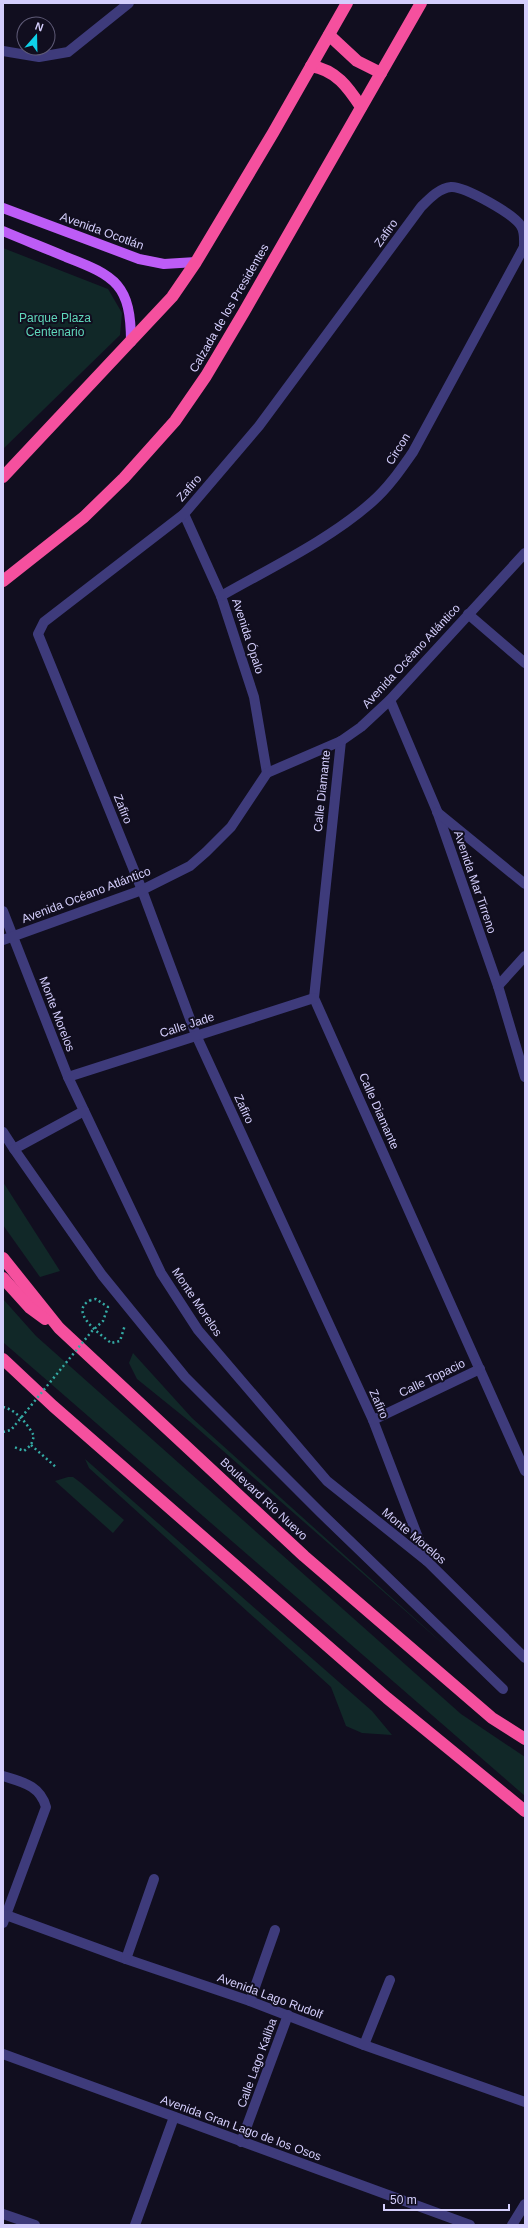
<svg xmlns="http://www.w3.org/2000/svg" width="528" height="2228" viewBox="0 0 528 2228" font-family="Arial,sans-serif">
<style>
.green{fill:#112828}
.lines{fill:none;stroke-linecap:round;stroke-linejoin:round}
.path{stroke:#34aaa4;stroke-width:2.5;stroke-dasharray:2 3;stroke-linecap:butt}
.minor{stroke:#3e3b7b;stroke-width:10}
.major{stroke:#bd5cf6;stroke-width:10}
.highway{stroke:#f5509e;stroke-width:12}
.path-bridge{stroke:#34aaa4;stroke-width:2.5;stroke-dasharray:2 3;stroke-linecap:butt}
.labels{text-anchor:middle;stroke-width:4;stroke-linejoin:round;paint-order:stroke}
.street-label{font-size:12px;fill:#d4cefc;stroke:#110e1f}
.park-label{font-size:12px;fill:#5fd7ba;stroke:#110e1f}
</style>
<rect width="100%" height="100%" fill="#110e1f"/>
<!-- green -->
<g class="green">
<polygon points="3,248 108,289 122,313 120,335 3,449"/>
<polygon points="3,1182 60,1271 40,1277 3,1225"/>
<polygon points="3,1299 36,1336 461,1714 525,1757 525,1796 4,1343"/>
<polygon points="133,1353 192,1418 451,1651 189,1421 137,1379 129,1363"/>
<polygon points="85,1459 372,1711 392,1735 362,1733 346,1726 331,1687 89,1468"/>
<polygon points="68,1477 73,1477 81,1483 124,1520 113,1533 55,1481"/>
</g>
<g class="lines">
<!-- path -->
<g class="path">
<path d="M 91,1300 C 67,1311 100,1334 111,1343 L 120,1341 L 125,1325"/>
<path d="M 3,1407 C 17,1410 28,1425 34,1436 L 31,1445 L 24,1451 L 14,1447"/>
<polyline points="31,1445 57,1468"/>
</g>
<!-- minor -->
<g class="minor">
<polyline points="3,51 39,57 68,52 129,3"/>
<polyline points="184,514 221,596 254,697 267,773"/>
<path d="M 221,596 C 270,568 331,539 373,501 C 389,487 401,469 413,452 L 524,247 C 524,240 525,232 521,226 C 514,214 464,186 451,187 C 439,188 429,199 421,207 L 259,426 L 184,514 L 44,622 L 38,634 L 142,890 L 196,1035 L 373,1420 L 427,1561"/>
<polyline points="468,614 525,663"/>
<polyline points="390,700 437,811 498,986 525,1077"/>
<polyline points="341,741 314,998 525,1471"/>
<polyline points="437,812 525,884"/>
<polyline points="3,911 68,1077 161,1273 198,1330 327,1481 427,1561 525,1658"/>
<polyline points="3,940 142,890 190,866 206,852 231,827 267,773 341,741 361,727 390,700 525,553"/>
<polyline points="498,986 525,956"/>
<polyline points="68,1077 314,998"/>
<polyline points="3,1132 14,1149 84,1111"/>
<polyline points="14,1149 102,1275 185,1377 321,1513 503,1689"/>
<polyline points="373,1420 480,1369"/>
<path d="M 3,1776 C 22,1782 40,1785 46,1807 L 3,1923"/>
<polyline points="6,1915 126,1959 250,2001 364,2045 525,2102"/>
<polyline points="126,1959 154,1879"/>
<polyline points="250,2001 275,1930"/>
<polyline points="364,2045 390,1980"/>
<polyline points="3,2054 470,2225"/>
<polyline points="241,2142 288,2015"/>
<polyline points="3,2214 35,2225"/>
<polyline points="135,2225 174,2117"/>
<polyline points="512,2225 525,2204"/>
</g>
<!-- major -->
<g class="major">
<polyline points="3,208 139,259 164,264 196,262"/>
<path d="M 3,231 C 24,240 45,248 66,257 C 116,276 131,285 131,342"/>
</g>
<!-- highway -->
<g class="highway">
<polyline points="329,35 357,61 381,73"/>
<path d="M 311,66 C 336,70 348,87 361,107"/>
<polyline points="3,477 172,297 196,262 273,133 347,3"/>
<polyline points="3,581 84,517 124,478 175,421 206,376 244,312 421,3"/>
<polyline points="3,1258 59,1328 304,1556 492,1718 525,1739"/>
<polyline points="3,1278 30,1308 45,1319"/>
<polyline points="3,1359 53,1406 387,1698 525,1811"/>
</g>
<!-- path-bridge -->
<polyline class="path-bridge" points="3,1432 11,1430 92,1331 103,1321 108,1307 96,1299 91,1300"/>
</g>
<g class="labels">
<!-- street labels -->
<g class="street-label">
<text transform="translate(102 231) rotate(20)" y="4">Avenida Ocotlán</text>
<text transform="translate(386 233) rotate(-54)" y="4">Zafiro</text>
<text transform="translate(229 308) rotate(-60)" y="4">Calzada de los Presidentes</text>
<text transform="translate(398 449) rotate(-58)" y="4">Circon</text>
<text transform="translate(189 488) rotate(-49)" y="4">Zafiro</text>
<text transform="translate(248 636) rotate(72)" y="4">Avenida Ópalo</text>
<text transform="translate(411 656) rotate(-47)" y="4">Avenida Océano Atlántico</text>
<text transform="translate(322 791) rotate(-84)" y="4">Calle Diamante</text>
<text transform="translate(123 809) rotate(68)" y="4">Zafiro</text>
<text transform="translate(475 882) rotate(71)" y="4">Avenida Mar Tirreno</text>
<text transform="translate(86 895) rotate(-21)" y="4">Avenida Océano Atlántico</text>
<text transform="translate(57 1014) rotate(69)" y="4">Monte Morelos</text>
<text transform="translate(187 1025) rotate(-18)" y="4">Calle Jade</text>
<text transform="translate(244 1109) rotate(65)" y="4">Zafiro</text>
<text transform="translate(379 1111) rotate(66)" y="4">Calle Diamante</text>
<text transform="translate(197 1302) rotate(56)" y="4">Monte Morelos</text>
<text transform="translate(432 1378) rotate(-26)" y="4">Calle Topacio</text>
<text transform="translate(379 1404) rotate(66)" y="4">Zafiro</text>
<text transform="translate(264 1499) rotate(43)" y="4">Boulevard Río Nuevo</text>
<text transform="translate(414 1536) rotate(40)" y="4">Monte Morelos</text>
<text transform="translate(270 1996) rotate(20)" y="4">Avenida Lago Rudolf</text>
<text transform="translate(257 2063) rotate(-70)" y="4">Calle Lago Kaliba</text>
<text transform="translate(241 2128) rotate(20)" y="4">Avenida Gran Lago de los Osos</text>
</g>
<!-- park labels -->
<g class="park-label">
<text x="55" y="322">Parque Plaza<tspan x="55" dy="14">Centenario</tspan></text>
</g>
</g>
<!-- border -->
<rect width="528" height="2228" fill="none" stroke="#d4cefc" stroke-width="8"/>
<!-- north arrow -->
<g transform="translate(36 36) rotate(20)"><circle r="19" fill="#110e1f" stroke="#5f5b77"/>
<path d="M0-3L7 15L0 10L-7 15Z" fill="#0ed1e9"/>
<text y="-6" font-size="11" font-weight="bold" text-anchor="middle" fill="#d4cefc">N</text>
</g>
<!-- scale -->
<path d="M384 2204v6h125v-6" fill="none" stroke="#d4cefc" stroke-width="2"/>
<text x="390" y="2204" font-size="12" fill="#d4cefc" stroke="#110e1f" stroke-width="3" paint-order="stroke">50 m</text>
</svg>
